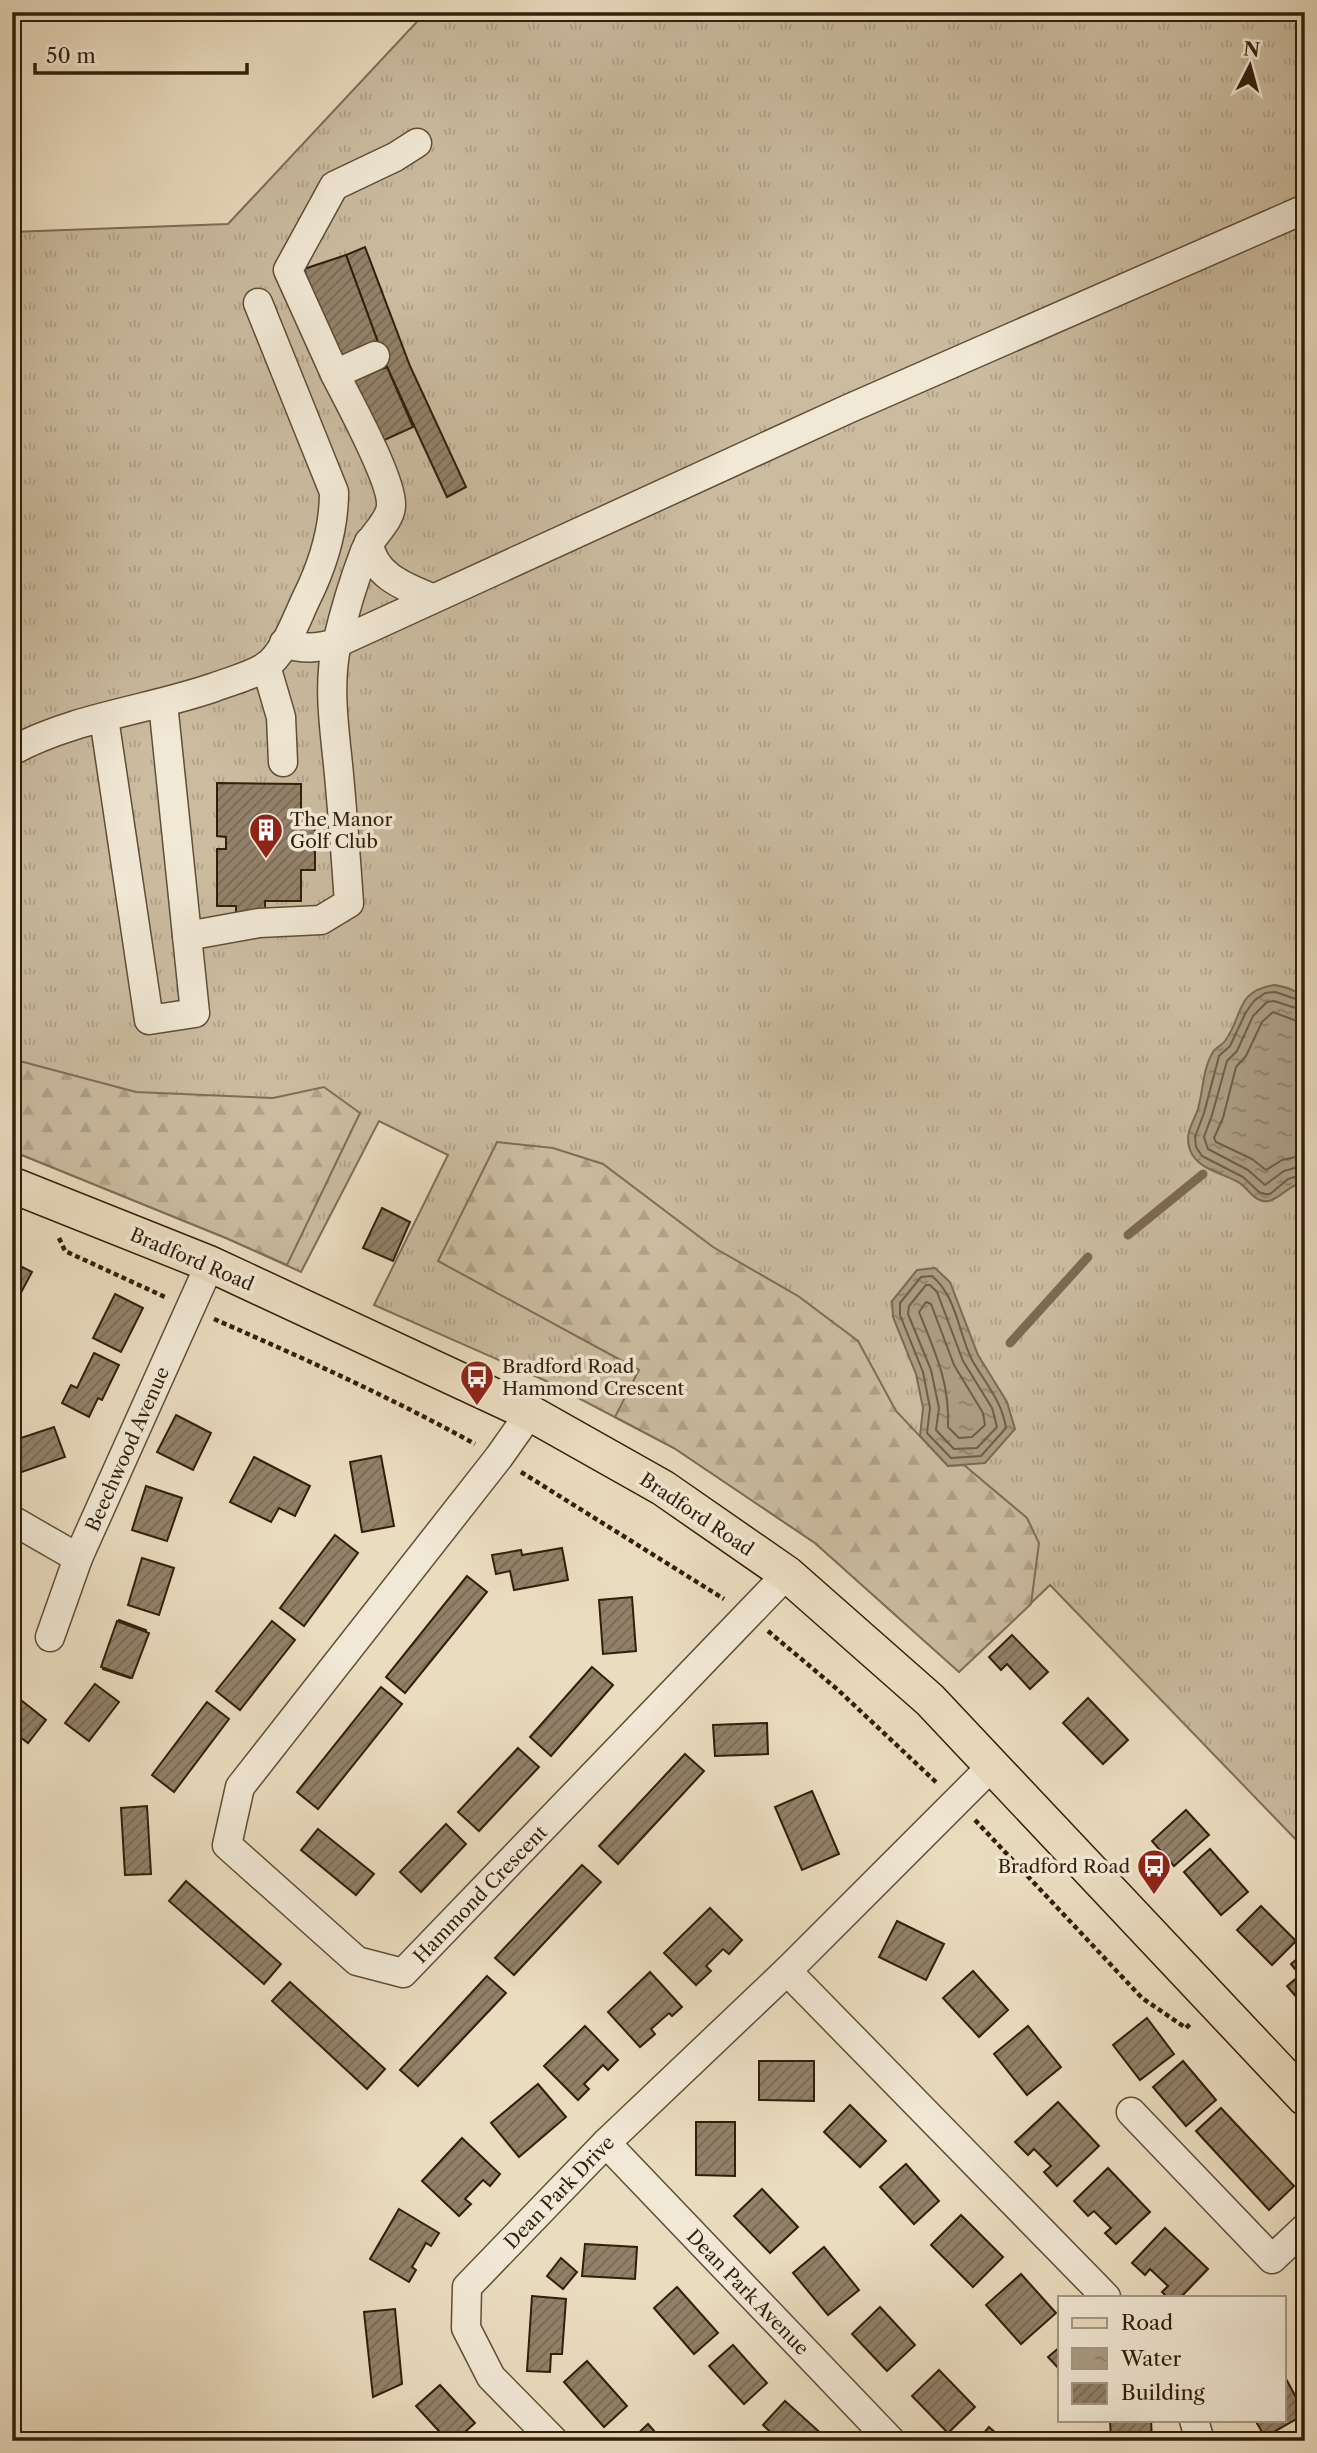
<svg xmlns="http://www.w3.org/2000/svg" width="1317" height="2453" viewBox="0 0 1317 2453" font-family="'Libre Caslon Text',serif">
<style>
.grass{fill:url(#grass-tufts);stroke:#7e6e56;stroke-width:2}
.forest{fill:url(#forest-firs);stroke:#7e6e56;stroke-width:2}
.water{fill:url(#water-ripples);stroke:#7b6a52;stroke-width:2}
.lines{fill:none;stroke-linecap:round;stroke-linejoin:round}
.shore{stroke:#6e5e46;stroke-width:2}
.stream{stroke:#7b6a52;stroke-width:9}
.building{fill:url(#building-hatch);stroke:#321f0b;stroke-width:2}
.minor-casing{stroke:#604e38;stroke-width:31}
.major-casing{stroke:#321f0b;stroke-width:38}
.path{stroke:#321f0b;stroke-width:4.5;stroke-dasharray:5 3.5;stroke-linecap:butt}
.minor{stroke:#f1e8d5;stroke-width:28}
.major{stroke:#eadcbf;stroke-width:35}
.labels{text-anchor:middle;stroke-width:7;stroke-linejoin:round;paint-order:stroke}
.poi-label{font-size:19px;fill:#321f0b;stroke:#f1e8d5;text-anchor:start}
.street-label{font-size:19px;fill:#321f0b;stroke:#f1e8d5}
</style>
<defs>
<pattern id="grass-tufts" width="24" height="20" patternUnits="userSpaceOnUse" patternTransform="scale(1.75)"><rect width="24" height="20" fill="#cbbca0"/><path d="M3 7l-1-3M5 7V3M7 7l1-3M15 17l-1-3M17 17v-4M19 17l1-3" fill="none" stroke="#afa188"/></pattern>
<pattern id="forest-firs" width="22" height="20" patternUnits="userSpaceOnUse" patternTransform="scale(1.75)"><rect width="22" height="20" fill="#cbbca0"/><path d="M5 1l3.5 6h-7zM16 11l3.5 6h-7z" fill="#afa188"/></pattern>
<pattern id="water-ripples" width="26" height="14" patternUnits="userSpaceOnUse" patternTransform="scale(1.75)"><rect width="26" height="14" fill="#ab9c82"/><path d="M2 4q2-2 4 0t4 0M15 11q2-2 4 0t4 0" fill="none" stroke="#8c7f69"/></pattern>
<pattern id="building-hatch" width="6" height="6" patternUnits="userSpaceOnUse" patternTransform="scale(1.75)"><rect width="6" height="6" fill="#928169"/><path d="M-1 1l2-2M0 6l6-6M5 7l2-2" fill="none" stroke="#786955"/></pattern>
</defs>
<rect width="100%" height="100%" fill="#eadcbf"/>
<filter id="stains"><feTurbulence type="fractalNoise" baseFrequency=".00286" numOctaves="4"/><feColorMatrix values="0 0 0 0 .2 0 0 0 0 .09 0 0 0 0 .02 0 0 0 .5 -.17"/></filter>
<radialGradient id="worn" r=".72"><stop offset=".6" stop-color="#630" stop-opacity="0"/><stop offset="1" stop-color="#630" stop-opacity=".3"/></radialGradient>
<!-- grass -->
<polygon class="grass" points="426,12 1305,12 1305,1849 1050,1585 959,1672 815,1543 674,1448 544,1380 374,1305 448,1155 379,1121 301,1272 226,1238 12,1151 12,232 228,224"/>
<!-- forest -->
<g class="forest">
<polygon points="12,1059 136,1092 273,1098 324,1087 360,1113 287,1265 226,1238 12,1151"/>
<polygon points="497,1142 553,1148 603,1164 713,1247 798,1296 858,1341 896,1411 948,1466 964,1465 1027,1518 1039,1543 1031,1604 959,1672 815,1543 674,1448 615,1417 639,1370 438,1261"/>
</g>
<!-- water -->
<g class="water">
<path d="M 1275,985 L 1288,988 L 1305,996 L 1305,1181 C 1291,1184 1276,1201 1268,1201 C 1254,1203 1249,1188 1238,1182 C 1222,1173 1197,1169 1190,1150 C 1184,1134 1193,1123 1198,1109 C 1203,1091 1203,1068 1213,1052 C 1215,1048 1221,1046 1225,1041 C 1243,1017 1235,990 1275,985 Z"/>
<polygon points="935,1268 950,1282 978,1355 1007,1402 1015,1429 985,1463 948,1466 920,1436 923,1408 916,1374 893,1317 892,1301 917,1270"/>
</g>
<g class="lines">
<!-- shore -->
<g class="shore">
<polyline points="1305,1002 1275,992 1265,993 1254,1001 1246,1012 1230,1046 1219,1056 1204,1113 1195,1137 1196,1147 1202,1156 1243,1177 1259,1192 1265,1194 1270,1194 1288,1179 1305,1174"/>
<polyline points="1305,1011 1274,1001 1267,1002 1253,1016 1237,1051 1227,1061 1212,1115 1204,1137 1208,1149 1248,1170 1265,1185 1284,1171 1305,1165"/>
<polyline points="1305,1021 1294,1020 1273,1012 1262,1022 1246,1056 1236,1067 1223,1118 1214,1138 1216,1142 1252,1159 1266,1170 1282,1160 1305,1155"/>
<path d="M 921,1277 L 932,1276 C 957,1297 958,1332 972,1360 C 985,1383 1002,1401 1006,1428 L 981,1456 L 951,1458 L 927,1433 L 930,1408 L 923,1372 L 900,1315 L 900,1303 Z"/>
<polygon points="926,1285 930,1285 937,1292 963,1361 992,1408 997,1427 977,1448 954,1449 936,1430 939,1408 931,1370 908,1314 909,1306"/>
<path d="M 926,1302 L 931,1304 L 954,1365 L 983,1413 L 985,1425 L 972,1437 L 959,1438 L 948,1427 C 950,1383 935,1352 919,1312 Z"/>
</g>
<!-- stream -->
<g class="stream">
<polyline points="1128,1235 1203,1174"/>
<polyline points="1010,1343 1088,1257"/>
</g>
</g>
<!-- building -->
<g class="building">
<polygon points="365,247 410,366 466,487 447,497 387,367 346,255"/>
<polygon points="346,255 379,345 337,362 304,269"/>
<polygon points="387,367 413,427 378,443 351,381"/>
<polygon points="217,783 301,784 301,817 315,817 315,870 301,870 301,901 265,901 265,916 236,916 236,906 217,906 217,849 226,849 226,837 217,836"/>
<polygon points="382,1208 410,1222 393,1261 363,1248"/>
<polygon points="12,1262 32,1272 17,1300 12,1298"/>
<polygon points="115,1294 143,1308 121,1352 93,1338"/>
<polygon points="94,1353 119,1365 102,1400 98,1398 89,1417 62,1403 71,1385 77,1388"/>
<polygon points="176,1415 211,1433 193,1470 157,1452"/>
<polygon points="54,1427 65,1457 16,1474 12,1464 12,1441"/>
<polygon points="381,1456 394,1526 362,1532 350,1462"/>
<polygon points="254,1457 310,1486 295,1516 279,1508 271,1522 230,1502"/>
<polygon points="146,1486 182,1498 167,1541 132,1530"/>
<polygon points="335,1535 358,1553 304,1626 280,1608"/>
<polygon points="562,1548 568,1580 514,1590 510,1571 496,1574 492,1555 521,1550 522,1555"/>
<polygon points="142,1558 174,1568 159,1615 128,1605"/>
<polygon points="467,1576 487,1592 405,1693 386,1677"/>
<polygon points="632,1597 636,1651 603,1654 599,1600"/>
<polygon points="119,1620 146,1630 130,1678 103,1669"/>
<polygon points="117,1621 149,1633 132,1678 101,1667"/>
<polygon points="272,1621 295,1640 240,1710 216,1691"/>
<polygon points="1012,1635 1048,1672 1030,1689 1007,1664 1001,1670 989,1657"/>
<polygon points="592,1667 613,1685 551,1756 530,1737"/>
<polygon points="95,1684 119,1702 89,1741 65,1723"/>
<polygon points="381,1687 402,1704 318,1809 297,1792"/>
<polygon points="12,1693 46,1720 28,1743 12,1731"/>
<polygon points="1088,1698 1128,1740 1103,1764 1063,1723"/>
<polygon points="207,1702 229,1719 174,1792 152,1775"/>
<polygon points="767,1723 768,1754 715,1756 713,1725"/>
<polygon points="518,1748 539,1767 479,1831 458,1812"/>
<polygon points="685,1754 704,1771 618,1864 599,1846"/>
<polygon points="812,1791 839,1854 802,1870 775,1807"/>
<polygon points="147,1806 151,1874 125,1875 121,1808"/>
<polygon points="1186,1810 1209,1835 1174,1866 1152,1841"/>
<polygon points="446,1824 466,1844 421,1892 400,1872"/>
<polygon points="318,1829 374,1874 356,1895 301,1850"/>
<polygon points="1210,1849 1248,1892 1221,1915 1184,1872"/>
<polygon points="582,1865 601,1882 514,1975 495,1958"/>
<polygon points="186,1881 281,1964 264,1984 169,1901"/>
<polygon points="1261,1906 1296,1941 1272,1965 1237,1930"/>
<polygon points="710,1908 742,1940 729,1954 723,1949 706,1966 711,1971 696,1985 664,1953"/>
<polygon points="897,1921 944,1944 926,1980 879,1957"/>
<polygon points="1305,1952 1305,2005 1304,2006 1287,1986 1300,1975 1291,1964"/>
<polygon points="973,1971 1008,2010 979,2037 943,1998"/>
<polygon points="650,1972 682,2007 672,2016 669,2013 651,2029 655,2034 640,2047 608,2012"/>
<polygon points="487,1976 506,1993 418,2086 400,2070"/>
<polygon points="290,1982 385,2069 367,2089 272,2001"/>
<polygon points="1147,2018 1174,2054 1140,2080 1113,2045"/>
<polygon points="585,2026 618,2060 608,2070 603,2065 584,2084 589,2089 578,2100 544,2066"/>
<polygon points="1028,2026 1061,2067 1027,2095 994,2054"/>
<polygon points="759,2061 814,2061 814,2101 759,2100"/>
<polygon points="1183,2061 1216,2100 1186,2126 1153,2087"/>
<polygon points="538,2084 566,2117 519,2157 491,2123"/>
<polygon points="1058,2102 1099,2146 1057,2186 1044,2172 1051,2166 1034,2149 1028,2155 1015,2142"/>
<polygon points="850,2105 886,2141 860,2167 824,2132"/>
<polygon points="1221,2108 1294,2186 1269,2210 1196,2131"/>
<polygon points="696,2122 735,2122 735,2176 696,2175"/>
<polygon points="462,2138 500,2174 490,2186 483,2180 465,2199 471,2204 459,2216 422,2181"/>
<polygon points="906,2164 939,2201 914,2224 880,2187"/>
<polygon points="1108,2168 1150,2212 1116,2244 1105,2233 1111,2228 1094,2211 1088,2216 1074,2201"/>
<polygon points="762,2189 798,2227 770,2253 734,2216"/>
<polygon points="399,2209 439,2233 431,2246 426,2243 412,2267 416,2270 409,2282 370,2259"/>
<polygon points="961,2215 1003,2257 973,2287 931,2245"/>
<polygon points="1165,2228 1208,2269 1181,2297 1167,2297 1162,2292 1168,2286 1150,2269 1145,2275 1132,2263"/>
<polygon points="585,2244 637,2247 635,2279 582,2276"/>
<polygon points="824,2247 859,2290 828,2315 793,2273"/>
<polygon points="561,2258 577,2272 563,2289 547,2276"/>
<polygon points="1021,2274 1056,2313 1021,2344 986,2305"/>
<polygon points="677,2287 718,2333 694,2354 654,2308"/>
<polygon points="532,2296 566,2299 562,2354 551,2354 550,2372 527,2371"/>
<polygon points="880,2307 915,2345 887,2371 852,2334"/>
<polygon points="395,2309 402,2384 373,2397 364,2312"/>
<polygon points="733,2345 767,2383 744,2404 709,2366"/>
<polygon points="1060,2347 1060,2370 1048,2357"/>
<polygon points="587,2361 627,2406 604,2427 564,2382"/>
<polygon points="939,2370 975,2407 948,2433 912,2396"/>
<polygon points="1284,2375 1305,2414 1265,2437 1255,2420 1284,2420"/>
<polygon points="440,2385 475,2423 455,2441 448,2441 416,2406"/>
<polygon points="785,2401 824,2436 820,2441 780,2441 763,2425"/>
<polygon points="1110,2420 1151,2420 1152,2441 1111,2441"/>
<polygon points="648,2424 663,2441 630,2441"/>
<polygon points="989,2427 1005,2441 977,2441"/>
</g>
<g class="lines">
<!-- minor casing -->
<g class="minor-casing">
<g id="minor">
<polyline points="335,374 288,270 334,186 395,157 417,143"/>
<path d="M 369,542 C 372,575 405,587 432,598"/>
<path d="M 284,643 C 304,650 317,648 337,643 L 848,409 L 1305,209"/>
<polyline points="266,666 281,717 283,762"/>
<polyline points="104,718 149,1020 195,1013 163,703"/>
<path d="M 12,751 C 74,717 149,710 215,687 C 231,681 251,676 265,667 C 285,653 296,620 306,599 C 323,565 334,531 334,492 L 258,303"/>
<path d="M 187,936 L 259,923 L 321,920 L 349,903 C 346,860 343,818 339,775 C 335,731 327,687 337,643 C 344,613 354,580 365,551 C 371,536 390,522 391,506 C 393,481 348,400 335,374 L 375,356"/>
<polyline points="530,1413 499,1457 240,1787 227,1845 357,1961 403,1973 787,1574"/>
<polyline points="12,1520 78,1558"/>
<polyline points="50,1637 78,1558 210,1264"/>
<polyline points="787,1971 1106,2297"/>
<polyline points="1131,2112 1272,2259 1305,2228"/>
<polyline points="606,2143 891,2441"/>
<polyline points="1194,2420 1200,2441"/>
<polyline points="554,2441 491,2377 466,2328 467,2287 606,2143 787,1971 992,1766"/>
</g>
</g>
<!-- major casing -->
<g class="major-casing">
<polyline id="major" points="12,1185 210,1264 530,1413 663,1488 787,1574 930,1700 1305,2098"/>
</g>
<!-- path -->
<g class="path">
<polyline points="59,1238 65,1251 165,1297"/>
<path d="M 214,1319 C 303,1358 390,1397 475,1444"/>
<polyline points="521,1472 724,1599"/>
<polyline points="768,1631 837,1689 938,1784"/>
<polyline points="975,1820 1142,1998 1186,2028 1192,2022"/>
</g>
<!-- minor -->
<use href="#minor" class="minor"/>
<!-- major -->
<use href="#major" class="major"/>
</g>
<!-- icons -->
<defs>
<g id="building-pin" transform="scale(1.75)"><path d="M0 17L-7.5 6A9.5 9.5 0 1 1 7.5 6Z" fill="#8f2418" stroke="#f1e8d5"/><path d="M-4-6H4V6H1V3H-1V6H-4ZM-2.5-4.3h1.7v1.8h-1.7ZM.8-4.3h1.7v1.8H.8ZM-2.5-1h1.7V.8h-1.7ZM.8-1h1.7V.8H.8Z" fill="#fff"/></g>
<g id="bus-pin" transform="scale(1.75)"><path d="M0 17L-7.5 6A9.5 9.5 0 1 1 7.5 6Z" fill="#8f2418" stroke="#f1e8d5"/><path d="M-5-6H5V4H4V6H2V4H-2V6H-4V4H-5ZM-3.5-4V0h7V-4ZM-3.5 1.2v1.5H-2V1.2ZM2 1.2v1.5H3.5V1.2Z" fill="#fff"/></g>
</defs>
<g fill-rule="evenodd">
<use href="#building-pin" x="266" y="830"/>
<use href="#bus-pin" x="477" y="1377"/>
<use href="#bus-pin" x="1154" y="1866"/>
</g>
<g class="labels">
<!-- poi labels -->
<g class="poi-label">
<text x="290" y="826">The Manor<tspan x="290" dy="22">Golf Club</tspan></text>
<text x="502" y="1373">Bradford Road<tspan x="502" dy="22">Hammond Crescent</tspan></text>
<text x="1130" y="1873" text-anchor="end">Bradford Road</text>
</g>
<!-- street labels -->
<g class="street-label">
<text transform="translate(192 1259) rotate(23)" y="7">Bradford Road</text>
<text transform="translate(127 1449) rotate(-66)" y="7">Beechwood Avenue</text>
<text transform="translate(697 1514) rotate(34)" y="7">Bradford Road</text>
<text transform="translate(480 1894) rotate(-46)" y="7">Hammond Crescent</text>
<text transform="translate(559 2192) rotate(-46)" y="7">Dean Park Drive</text>
<text transform="translate(748 2292) rotate(46)" y="7">Dean Park Avenue</text>
</g>
</g>
<!-- margin -->
<rect width="1317" height="2453" fill="none" stroke="#eadcbf" stroke-width="42"/>
<rect x="14" y="14" width="1289" height="2425" fill="none" stroke="#321f0b" stroke-width="3.5"/>
<rect x="21" y="21" width="1275" height="2411" fill="none" stroke="#321f0b" stroke-width="2"/>
<!-- legend -->
<rect x="1058" y="2296" width="228" height="126" fill="#f1e8d5" stroke="#a59884" stroke-width="2"/>
<rect x="1072" y="2318" width="35" height="10" fill="#eadcbf" stroke="#a59884" stroke-width="2"/>
<text x="1121" y="2330" font-size="21" fill="#321f0b">Road</text>
<rect x="1072" y="2348" width="35" height="21" fill="url(#water-ripples)" stroke="#a59884" stroke-width="2"/>
<text x="1121" y="2366" font-size="21" fill="#321f0b">Water</text>
<rect x="1072" y="2383" width="35" height="21" fill="url(#building-hatch)" stroke="#a59884" stroke-width="2"/>
<text x="1121" y="2400" font-size="21" fill="#321f0b">Building</text>
<!-- north arrow -->
<g transform="translate(1250 66) rotate(6)" stroke="#f1e8d5" stroke-width="5" paint-order="stroke">
<path d="M0-5L12 26L0 18L-12 26Z" fill="#321f0b"/>
<text y="-10" font-size="19" font-weight="bold" text-anchor="middle" fill="#321f0b">N</text>
</g>
<!-- scale -->
<path d="M35 63v10h212v-10" fill="none" stroke="#321f0b" stroke-width="3.5"/>
<text x="46" y="63" font-size="21" fill="#321f0b" stroke="#f1e8d5" stroke-width="5" paint-order="stroke">50 m</text>
<rect width="100%" height="100%" filter="url(#stains)"/>
<rect width="100%" height="100%" fill="url(#worn)"/>
</svg>
